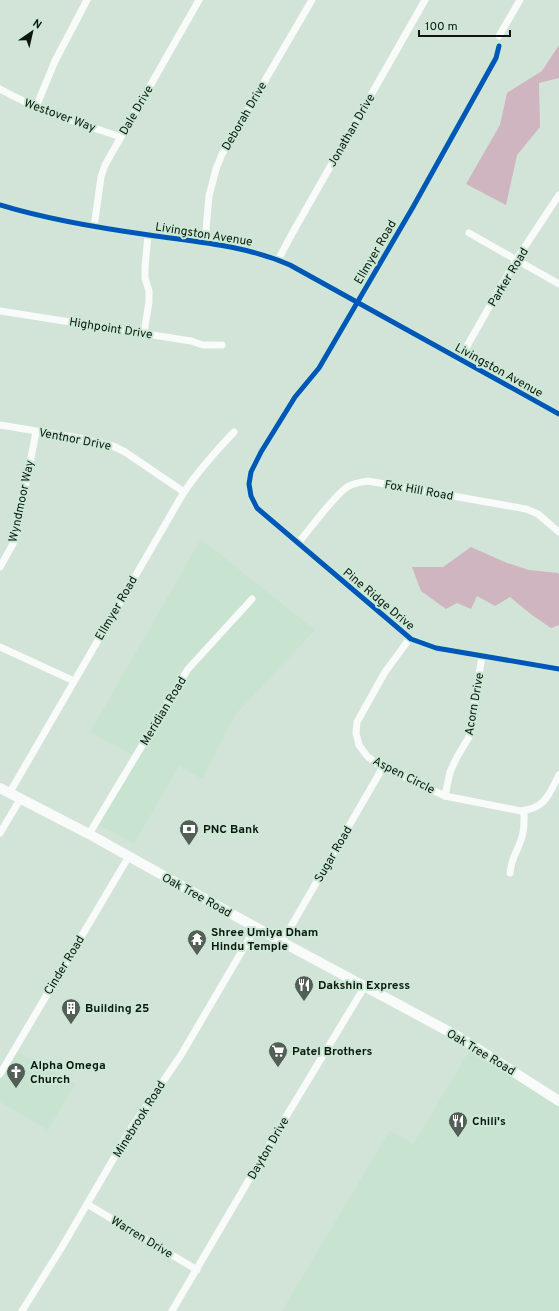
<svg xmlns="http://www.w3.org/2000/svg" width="559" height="1311" viewBox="0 0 559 1311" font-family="Overpass,sans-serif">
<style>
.built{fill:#c8e4d1}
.forest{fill:#ceb5c0}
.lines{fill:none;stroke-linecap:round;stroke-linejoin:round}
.minor{stroke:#f8fbf9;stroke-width:7}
.secondary{stroke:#f8fbf9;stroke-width:10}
.cycleway-casing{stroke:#cce9d5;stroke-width:8}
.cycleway{stroke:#0057b8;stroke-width:5}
.labels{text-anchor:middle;stroke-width:4;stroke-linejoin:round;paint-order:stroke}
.street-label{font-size:12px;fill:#0d1710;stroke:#cce9d5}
.poi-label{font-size:12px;font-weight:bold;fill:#0d1710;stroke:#cce9d5;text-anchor:start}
</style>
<rect width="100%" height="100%" fill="#d2e3d8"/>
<!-- built -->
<g class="built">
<polygon points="201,539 315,630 235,715 202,779 179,766 134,844 96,823 134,756 90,732"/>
<polygon points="472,1046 559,1101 559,1311 282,1311 390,1130 413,1144"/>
<polygon points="14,1050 75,1084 48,1130 0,1102 0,1074"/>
</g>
<!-- forest -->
<g class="forest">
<polygon points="559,45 559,78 539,83 540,127 517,155 506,205 466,184 500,125 507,93 542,71"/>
<polygon points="471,547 507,563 529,570 558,573 559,574 559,625 551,628 532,615 510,597 495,606 477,596 471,609 457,603 446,609 421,591 412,567 443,567"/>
</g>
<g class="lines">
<!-- minor -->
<g class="minor">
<polyline points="499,36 520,0"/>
<polyline points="499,46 496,58 413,207 319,368 295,397 261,452 251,472 249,484 251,496 257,508 411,639 436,648 559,669"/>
<path d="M 0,89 C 39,111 79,123 121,137"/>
<polyline points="36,107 55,61 87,0"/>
<path d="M 0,205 C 49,220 98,228 149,235 C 198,242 244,245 290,265 L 559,414"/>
<polyline points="94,227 101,177 105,165 199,0"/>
<polyline points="469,233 559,284"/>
<polyline points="205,242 209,196 216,169 222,154 312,0"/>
<polyline points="278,260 293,232 425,0"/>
<polyline points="0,311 191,341 203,345 222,345"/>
<polyline points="144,333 149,302 149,291 145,278 145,267 148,235"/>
<polyline points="459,360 516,260 559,195"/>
<polyline points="0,425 79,438 113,446 125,452 184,492"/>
<path d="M 298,543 C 312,527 331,499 347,487 C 354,483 361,482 368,481 L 526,509 L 538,514 L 559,532"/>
<polyline points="0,567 13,544 16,535 36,432"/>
<path d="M 410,638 L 385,672 L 357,722 L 356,733 L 359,745 L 367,756 L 377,764 L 445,796 L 521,811 C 546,808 549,794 559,775"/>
<polyline points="0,647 74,681"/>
<path d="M 10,792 L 184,492 C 199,470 216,451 234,432"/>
<polyline points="445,796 450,772 457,757 469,737 482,656"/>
<polyline points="0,833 21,798"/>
<polyline points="89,834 188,669 252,599"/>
<path d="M 510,873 C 511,859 517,852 521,840 C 525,830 524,820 524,811"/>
<polyline points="282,942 383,767"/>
<polyline points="0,1074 129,856"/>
<polyline points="87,1204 197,1270"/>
<polyline points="22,1311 62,1247 132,1127 181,1055 256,927"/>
<polyline points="172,1311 284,1120 365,986"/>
</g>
<!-- secondary -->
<polyline class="secondary" points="0,788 89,834 282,942 459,1037 559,1101"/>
<!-- cycleway casing -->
<g class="cycleway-casing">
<g id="cycleway">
<polyline points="499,46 496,58 413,207 319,368 295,397 261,452 251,472 249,484 251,496 257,508 411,639 436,648 559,669"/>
<path d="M 0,205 C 49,220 98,228 149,235 C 198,242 244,245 290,265 L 559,414"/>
</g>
</g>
<!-- cycleway -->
<use href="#cycleway" class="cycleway"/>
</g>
<!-- icons -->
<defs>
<g id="bank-pin" transform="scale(1)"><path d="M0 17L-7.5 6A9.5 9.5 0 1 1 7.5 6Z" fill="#525e56" stroke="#cce9d5"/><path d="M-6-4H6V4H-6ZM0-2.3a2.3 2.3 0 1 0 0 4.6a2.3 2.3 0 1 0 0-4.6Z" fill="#fff"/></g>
<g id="temple-pin" transform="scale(1)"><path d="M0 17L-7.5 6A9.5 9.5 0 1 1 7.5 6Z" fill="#525e56" stroke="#cce9d5"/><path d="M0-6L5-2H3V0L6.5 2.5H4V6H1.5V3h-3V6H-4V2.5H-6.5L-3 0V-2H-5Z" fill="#fff"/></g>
<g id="restaurant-pin" transform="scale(1)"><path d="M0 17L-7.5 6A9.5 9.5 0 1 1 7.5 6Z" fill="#525e56" stroke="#cce9d5"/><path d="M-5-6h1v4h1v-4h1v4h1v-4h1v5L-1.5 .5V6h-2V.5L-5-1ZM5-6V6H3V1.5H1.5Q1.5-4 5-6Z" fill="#fff"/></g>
<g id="building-pin" transform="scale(1)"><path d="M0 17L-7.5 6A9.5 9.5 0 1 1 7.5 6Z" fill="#525e56" stroke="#cce9d5"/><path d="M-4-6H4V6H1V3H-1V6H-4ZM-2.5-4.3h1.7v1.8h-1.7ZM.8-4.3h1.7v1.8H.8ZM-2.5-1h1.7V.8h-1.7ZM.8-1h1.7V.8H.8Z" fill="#fff"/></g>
<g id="supermarket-pin" transform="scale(1)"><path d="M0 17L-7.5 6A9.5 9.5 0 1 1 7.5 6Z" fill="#525e56" stroke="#cce9d5"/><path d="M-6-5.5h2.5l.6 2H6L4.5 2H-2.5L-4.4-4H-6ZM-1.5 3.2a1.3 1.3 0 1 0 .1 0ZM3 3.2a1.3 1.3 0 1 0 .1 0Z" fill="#fff"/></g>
<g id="church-pin" transform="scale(1)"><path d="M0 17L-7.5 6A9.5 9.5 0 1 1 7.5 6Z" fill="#525e56" stroke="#cce9d5"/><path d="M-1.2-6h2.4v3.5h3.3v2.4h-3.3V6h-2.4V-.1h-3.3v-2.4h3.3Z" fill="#fff"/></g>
</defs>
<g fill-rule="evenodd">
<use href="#bank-pin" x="189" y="829"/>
<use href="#temple-pin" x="197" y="939"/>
<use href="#restaurant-pin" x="304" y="985"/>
<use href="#building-pin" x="71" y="1008"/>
<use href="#supermarket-pin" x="278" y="1051"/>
<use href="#church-pin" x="16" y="1072"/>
<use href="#restaurant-pin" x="458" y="1121"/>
</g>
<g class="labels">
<!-- street labels -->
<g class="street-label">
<text transform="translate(136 110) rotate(-60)" y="4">Dale Drive</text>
<text transform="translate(60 115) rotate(20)" y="4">Westover Way</text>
<text transform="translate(244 116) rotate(-60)" y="4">Deborah Drive</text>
<text transform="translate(351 130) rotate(-60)" y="4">Jonathan Drive</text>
<text transform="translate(204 234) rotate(9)" y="4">Livingston Avenue</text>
<text transform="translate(375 252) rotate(-60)" y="4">Ellmyer Road</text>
<text transform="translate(508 277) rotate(-59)" y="4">Parker Road</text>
<text transform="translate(111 328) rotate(9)" y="4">Highpoint Drive</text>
<text transform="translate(499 370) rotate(29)" y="4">Livingston Avenue</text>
<text transform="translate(75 439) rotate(11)" y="4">Ventnor Drive</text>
<text transform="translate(419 490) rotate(10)" y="4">Fox Hill Road</text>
<text transform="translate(21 501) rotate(-78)" y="4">Wyndmoor Way</text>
<text transform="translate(379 599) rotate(40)" y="4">Pine Ridge Drive</text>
<text transform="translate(116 608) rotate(-60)" y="4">Ellmyer Road</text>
<text transform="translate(474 704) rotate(-80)" y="4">Acorn Drive</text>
<text transform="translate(163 711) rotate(-59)" y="4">Meridian Road</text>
<text transform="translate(404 775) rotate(27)" y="4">Aspen Circle</text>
<text transform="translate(333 854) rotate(-60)" y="4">Sugar Road</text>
<text transform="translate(197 895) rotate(29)" y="4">Oak Tree Road</text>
<text transform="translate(64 965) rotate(-59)" y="4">Cinder Road</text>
<text transform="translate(481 1052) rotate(31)" y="4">Oak Tree Road</text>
<text transform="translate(139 1119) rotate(-58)" y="4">Minebrook Road</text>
<text transform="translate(268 1148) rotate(-60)" y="4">Dayton Drive</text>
<text transform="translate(142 1237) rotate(31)" y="4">Warren Drive</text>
</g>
<!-- poi labels -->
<g class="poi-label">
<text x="203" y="833">PNC Bank</text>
<text x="211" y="936">Shree Umiya Dham<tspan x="211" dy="14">Hindu Temple</tspan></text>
<text x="318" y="989">Dakshin Express</text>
<text x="85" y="1012">Building 25</text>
<text x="292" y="1055">Patel Brothers</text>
<text x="30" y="1069">Alpha Omega<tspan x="30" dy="14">Church</tspan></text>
<text x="472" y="1125">Chili's</text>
</g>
</g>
<!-- north arrow -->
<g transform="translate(32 32) rotate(34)" stroke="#cce9d5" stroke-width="3" paint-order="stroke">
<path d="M0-3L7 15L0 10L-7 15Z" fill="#0d1710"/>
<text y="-6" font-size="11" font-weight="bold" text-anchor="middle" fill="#0d1710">N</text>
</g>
<!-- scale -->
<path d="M419 30v6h91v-6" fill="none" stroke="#0d1710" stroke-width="2"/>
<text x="425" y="30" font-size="12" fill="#0d1710" stroke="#cce9d5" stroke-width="3" paint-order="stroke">100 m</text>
</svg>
